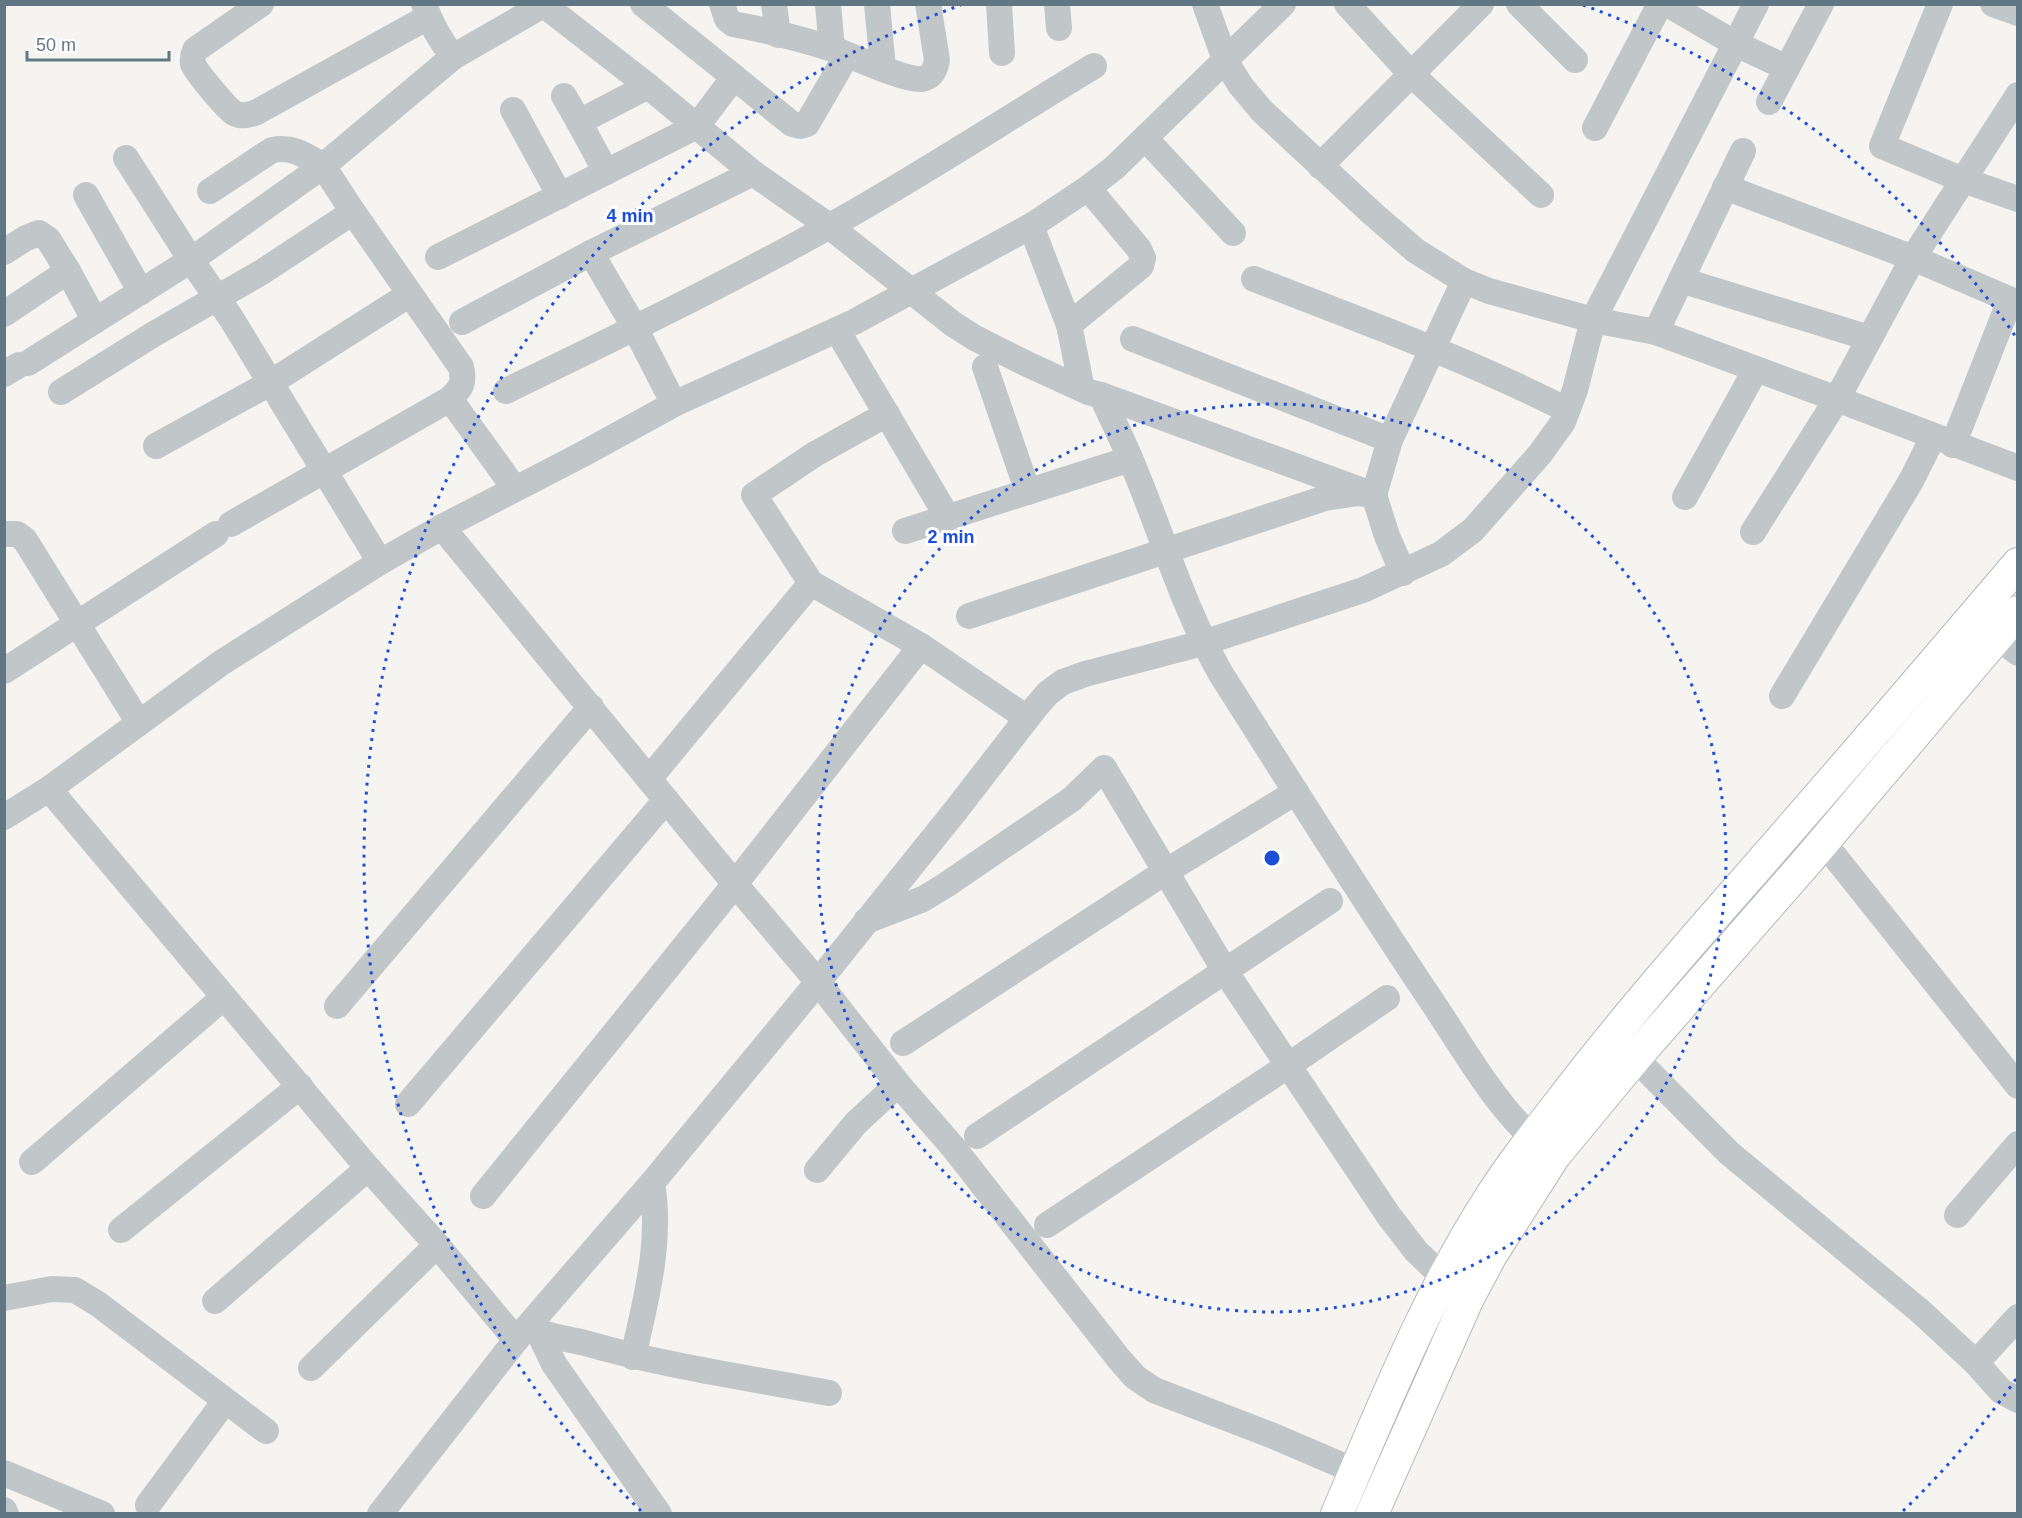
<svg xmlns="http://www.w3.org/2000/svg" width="2022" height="1518" viewBox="0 0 2022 1518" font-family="Arial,sans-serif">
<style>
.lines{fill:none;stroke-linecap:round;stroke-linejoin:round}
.major-casing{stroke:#b4b9bc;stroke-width:34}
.minor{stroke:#c1c6c9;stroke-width:26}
.major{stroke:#fff;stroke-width:32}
.ring{fill:none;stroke:#1d4ed8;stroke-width:3;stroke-dasharray:3 6}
.centre{fill:#1d4ed8;stroke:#fff;stroke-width:3}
.ring-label{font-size:18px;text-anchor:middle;font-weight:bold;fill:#1d4ed8;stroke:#fff;stroke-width:6;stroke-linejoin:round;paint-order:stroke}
</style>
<rect width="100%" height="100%" fill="#f5f4f0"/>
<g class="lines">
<!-- major casing -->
<g class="major-casing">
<g id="major">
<path d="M 1337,1514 C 1384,1405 1427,1295 1492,1195 C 1511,1165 1533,1137 1555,1109 C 1614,1031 1679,956 1744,882 C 1836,777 1927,671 2018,564"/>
<polyline points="1372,1514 1468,1298 1491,1255 1554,1156 1635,1058 1809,859 2018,612"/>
</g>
</g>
<!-- minor -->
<g class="minor">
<path d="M 261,4 L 195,50 C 193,55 192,59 193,64 C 196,72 227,109 234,113 C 242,117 249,115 257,112 L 428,17"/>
<path d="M 424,4 C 431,25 440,40 453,57"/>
<path d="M 722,4 L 727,19 L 733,24 C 766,30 801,39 833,49 C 853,56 902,80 921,79 C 932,78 935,70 937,60 L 928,4"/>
<polyline points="774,4 778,35"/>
<polyline points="828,4 832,49"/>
<polyline points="877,4 883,68"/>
<polyline points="999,4 1002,53"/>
<polyline points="1057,4 1059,28"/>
<polyline points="1205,4 1226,62 1241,86 1262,111 1373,214 1416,251 1464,281 1489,291 1593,320 1656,332 1837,399 1753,532"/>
<polyline points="1283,4 1114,168 1088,188 1031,226 854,322 674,404 583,454 442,527 735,884 818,982 956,810 1035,708 1048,693 1063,682 1085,674 1203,643 1363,590 1441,554 1473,530 1540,454 1563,422 1575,390 1593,320 1756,4"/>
<polyline points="1347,4 1411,74 1541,195"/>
<polyline points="1519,4 1575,60"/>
<polyline points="1940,4 1882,146 1963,180 2018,199"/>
<polyline points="1993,4 2018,13"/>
<path d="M 544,5 L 648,86 L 753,173 L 829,226 L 953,324 L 975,338 L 1027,364 L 1088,392 L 1101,395 C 1111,416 1121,437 1130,458 C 1161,530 1182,606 1221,674 C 1291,784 1360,895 1433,1003 C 1467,1054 1498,1111 1546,1150"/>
<polyline points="1676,9 1736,44 1787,68"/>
<polyline points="734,77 792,124 800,126 807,124 847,55"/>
<polyline points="2018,95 1913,258 1837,399 2018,468"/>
<polyline points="564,96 579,122"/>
<polyline points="1769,102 1821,4"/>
<polyline points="513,110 560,196"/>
<polyline points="1595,128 1660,4"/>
<polyline points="1145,138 1233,233"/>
<path d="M 126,158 L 191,260 L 323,166 C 305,155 293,146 272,150 L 210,191"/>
<polyline points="1320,166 1481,4"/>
<polyline points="606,172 579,122 648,86"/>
<polyline points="1725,187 1913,258 2018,303"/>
<polyline points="86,195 141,292"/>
<polyline points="1031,226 1069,325 1082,389"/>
<polyline points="4,252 26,238 39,233 48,239 68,271"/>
<polyline points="591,253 635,328 674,404"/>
<polyline points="438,257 697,126 734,77 643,4"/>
<path d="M 1254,279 C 1360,320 1467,359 1567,410"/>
<polyline points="1681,280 1869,338"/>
<polyline points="4,314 68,271 95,321"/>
<polyline points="462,322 591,253 753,173"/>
<polyline points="1069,325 1141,266 1143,258 1139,249 1088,188"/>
<polyline points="837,330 948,518"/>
<polyline points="1656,332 1743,151"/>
<polyline points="1133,339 1390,440"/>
<polyline points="985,367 1028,492"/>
<polyline points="4,374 19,365"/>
<path d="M 506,391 C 615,338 724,285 830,226 C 920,176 1006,119 1094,66"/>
<polyline points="61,392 154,334 262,272 353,212 323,166 453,57 545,4"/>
<polyline points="1101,395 1374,495 1387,536 1403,573"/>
<polyline points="450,399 515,489"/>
<polyline points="887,414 815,454 754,495 811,583 921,646 1027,718"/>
<polyline points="1953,445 2010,300"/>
<polyline points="156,446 270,383 410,294"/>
<polyline points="1685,497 1756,369"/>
<path d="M 231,524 L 450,399 C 461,388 465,383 461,367 L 353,212"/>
<polyline points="905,531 1130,459"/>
<polyline points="4,534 17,534 25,540 139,723"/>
<polyline points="380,562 442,527"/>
<polyline points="969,616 1325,498 1358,493 1374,495 1390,440 1464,281"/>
<polyline points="1997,636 2018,653"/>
<polyline points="4,671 216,534"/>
<polyline points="1782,696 1911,481 1933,437"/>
<polyline points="649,779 811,583"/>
<polyline points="49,789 368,1168 437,1245 516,1340"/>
<polyline points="4,817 49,789 221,663 380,562 231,318 191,260 28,363"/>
<polyline points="1824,843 2018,1086"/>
<polyline points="866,921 923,899 946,885 1072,799 1104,768 1225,971 1389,1216 1416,1251 1443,1277"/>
<polyline points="337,1006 591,707"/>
<polyline points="903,1043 1165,872 1296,792"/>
<polyline points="1635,1058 1729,1153 1920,1311 1976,1363"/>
<polyline points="408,1104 666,800"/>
<polyline points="977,1136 1330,901"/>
<polyline points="32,1162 224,997"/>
<polyline points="817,1170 856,1123 898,1084"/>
<polyline points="483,1196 735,884 921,646"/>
<polyline points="1957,1215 2018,1144"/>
<polyline points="1047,1225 1289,1065 1387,998"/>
<polyline points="121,1230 300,1086"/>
<polyline points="4,1298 52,1289 75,1290 98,1304 266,1431"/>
<polyline points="215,1301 368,1168"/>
<polyline points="2018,1317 1976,1363 2001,1391 2018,1400"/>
<path d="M 528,1327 C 545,1337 566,1338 585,1343 C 665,1366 748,1378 829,1393"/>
<polyline points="539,1333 554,1364 659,1514"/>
<path d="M 633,1357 C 646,1299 662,1242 652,1183"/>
<polyline points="311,1368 437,1245"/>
<polyline points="4,1473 102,1514"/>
<polyline points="148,1505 225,1401"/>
<polyline points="4,1510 6,1514"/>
<polyline points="380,1514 516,1340 652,1183 818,982 898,1084 953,1147 1119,1359 1135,1377 1154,1390 1271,1435 1355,1471"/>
</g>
<!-- major -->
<use href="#major" class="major"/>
</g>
<!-- distance rings -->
<g class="ring">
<circle cx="1272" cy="858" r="454"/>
<path d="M2016 1379A908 908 0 0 1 1903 1511M641 1511A908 908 0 0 1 961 5M1583 5A908 908 0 0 1 2016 337"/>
</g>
<circle cx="1272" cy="858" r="9" class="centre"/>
<g class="ring-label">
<text x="630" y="222">4 min</text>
<text x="951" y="543">2 min</text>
</g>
<!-- border -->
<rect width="2022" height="1518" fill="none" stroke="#617784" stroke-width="12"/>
<!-- scale -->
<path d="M27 51v9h142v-9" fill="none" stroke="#617784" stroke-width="3"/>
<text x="36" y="51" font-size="18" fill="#617784" stroke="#ffffff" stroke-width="4.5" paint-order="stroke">50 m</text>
</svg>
